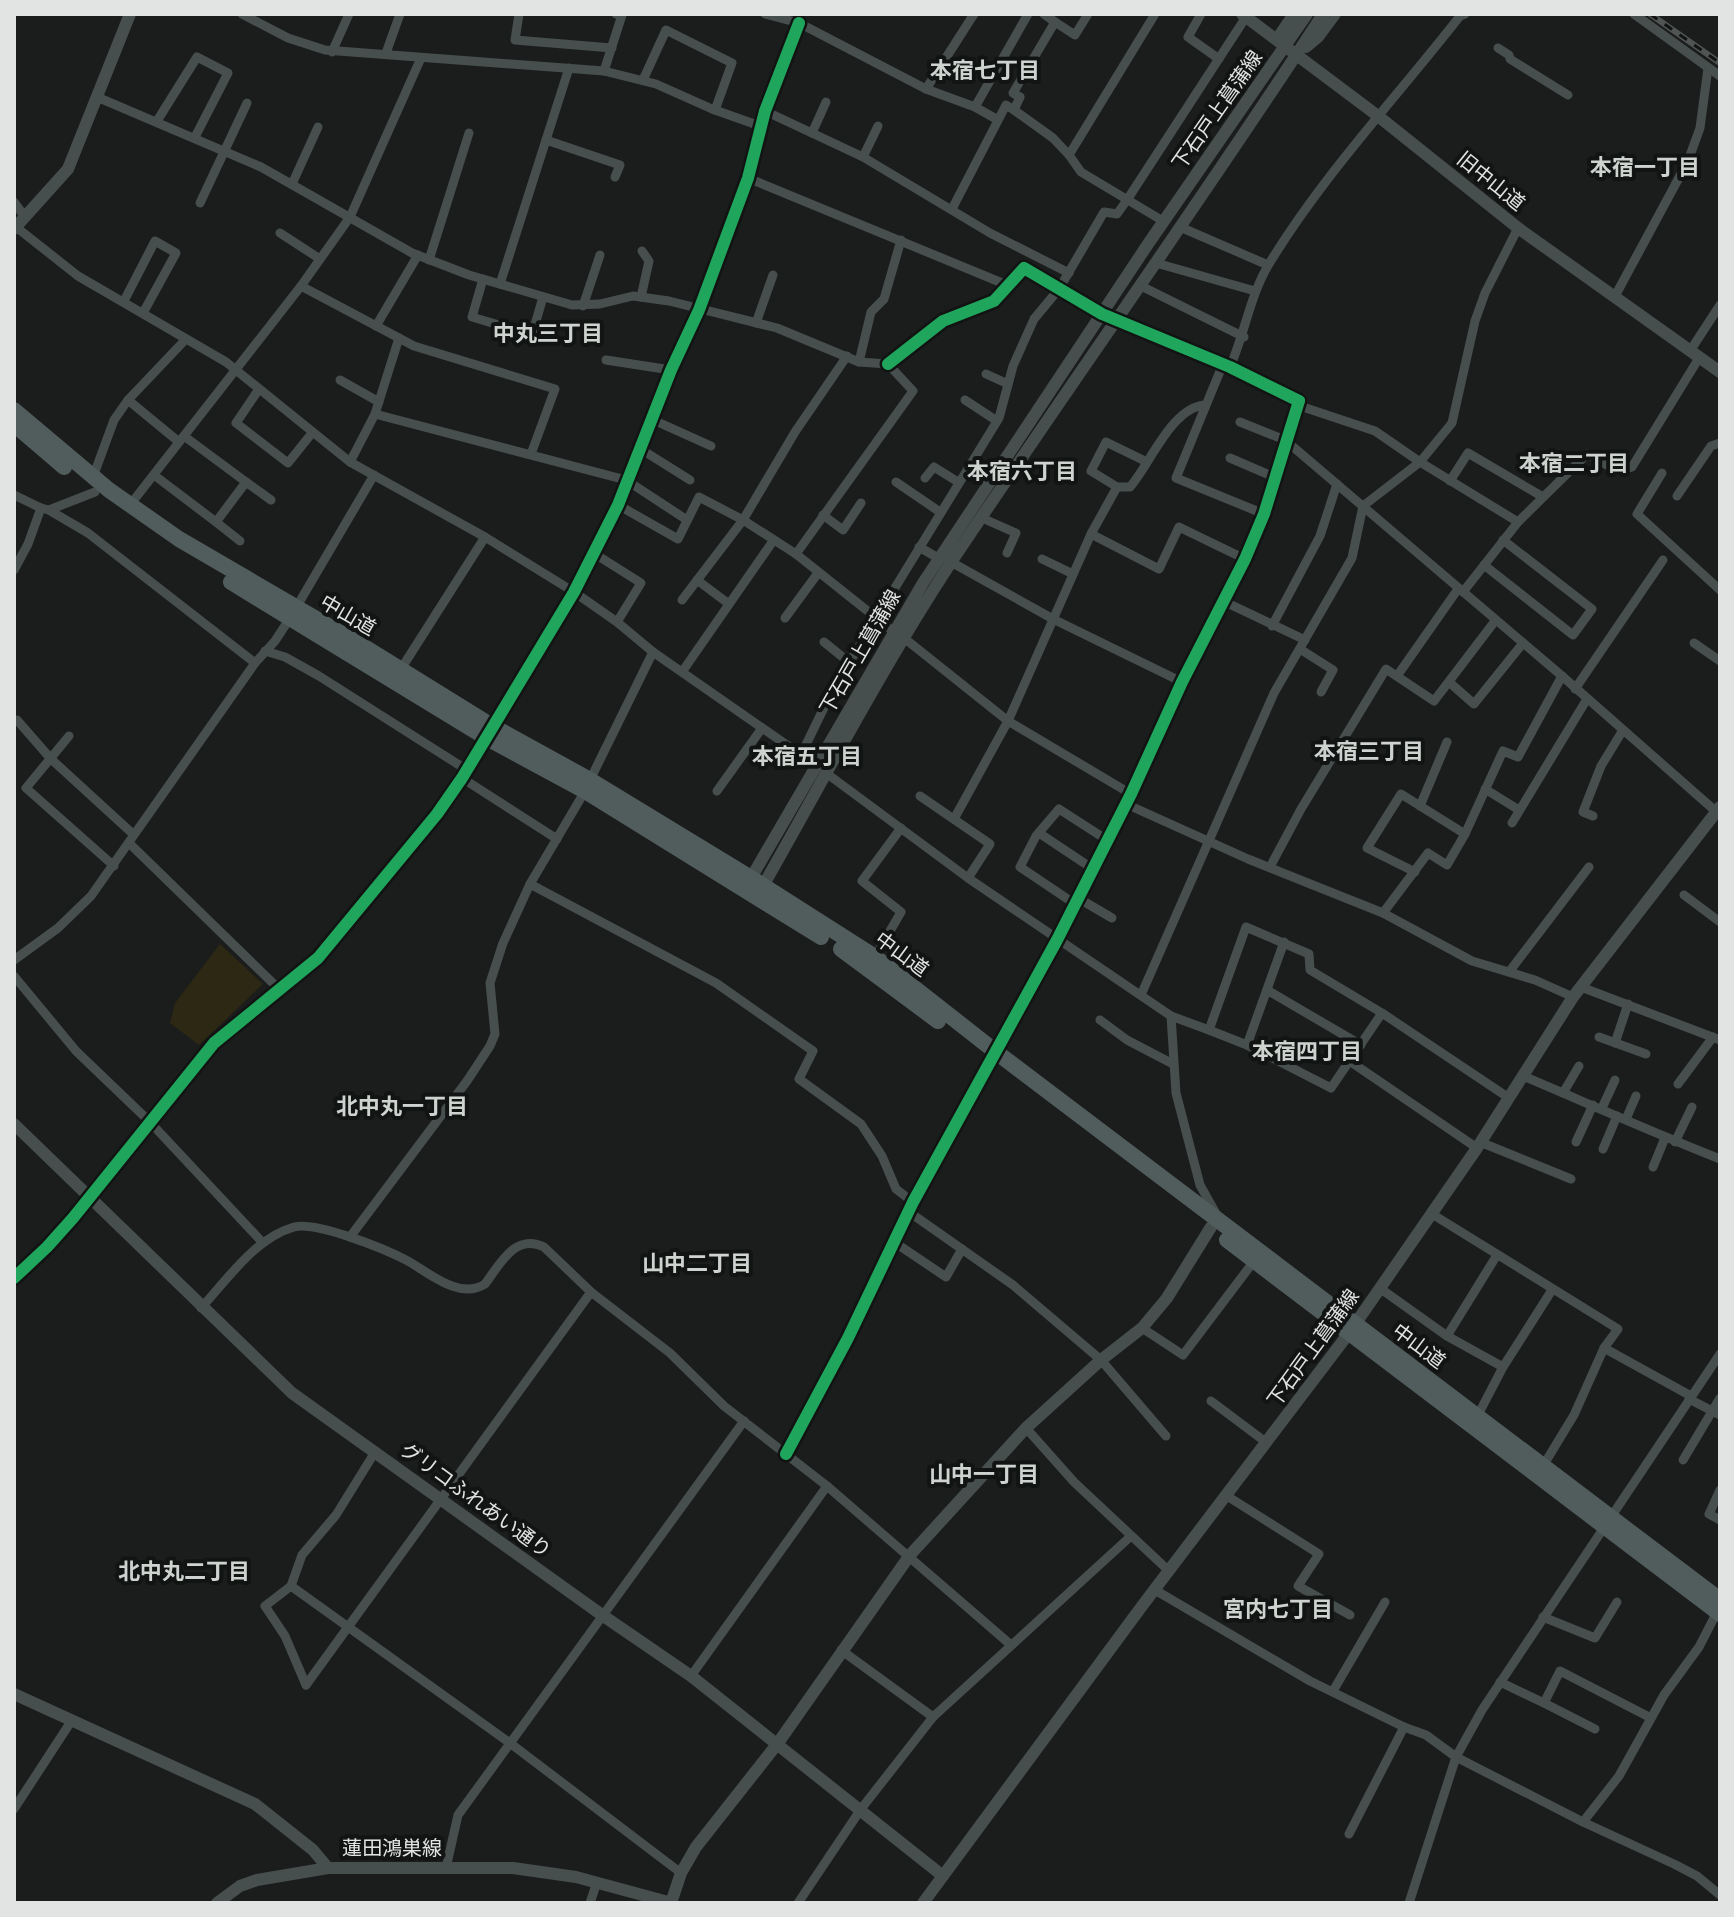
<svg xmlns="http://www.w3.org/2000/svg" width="1734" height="1917" viewBox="0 0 1734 1917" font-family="'Public Sans','Noto Sans JP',sans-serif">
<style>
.green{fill:#2d2813}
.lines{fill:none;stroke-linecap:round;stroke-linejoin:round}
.street{stroke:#474f4e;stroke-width:9}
.secondary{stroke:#464f4e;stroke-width:12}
.highway{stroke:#515d5c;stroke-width:16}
.rail-casing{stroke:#505453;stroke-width:6}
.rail{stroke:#111412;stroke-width:3;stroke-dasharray:9;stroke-linecap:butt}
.cycleway-casing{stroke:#111412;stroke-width:17}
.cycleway{stroke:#20a55d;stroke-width:12}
.labels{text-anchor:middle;stroke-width:8;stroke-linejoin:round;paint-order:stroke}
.street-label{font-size:20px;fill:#e1e4e2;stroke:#111412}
.neighbourhood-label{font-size:22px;font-weight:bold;fill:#ced3d0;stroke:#111412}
</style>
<rect width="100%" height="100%" fill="#1b1d1c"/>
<!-- green -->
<polygon class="green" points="220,944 263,984 199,1045 170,1023 175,1003"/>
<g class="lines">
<!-- street -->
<g class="street">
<polyline points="242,14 288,38 325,50 604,71 656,84 712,109 760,126"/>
<polyline points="519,14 515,40 612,48"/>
<polyline points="765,14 799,23 926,89 974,14"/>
<polyline points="1044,14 1055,22"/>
<polyline points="1155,14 1069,155 1081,172 1163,221"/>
<polyline points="1201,14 1188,37 1219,59"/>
<polyline points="1634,14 1720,76"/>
<polyline points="1498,48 1509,55 1510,59 1568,95"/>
<polyline points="332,52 349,14"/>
<polyline points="386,53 400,14"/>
<polyline points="604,71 622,15 616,14"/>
<polyline points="643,80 666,30 732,63 715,110"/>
<polyline points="926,89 975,107"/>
<polyline points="97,97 261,167 412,253 469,275 572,305 600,304 633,296 669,301 777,328 859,362 888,364 913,391 796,554"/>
<polyline points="1014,110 1053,138 1069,155"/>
<polyline points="765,111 863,157 990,233 1069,273"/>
<polyline points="998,120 975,107 1028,14"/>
<polyline points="157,121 197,57 228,73 195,137"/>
<polyline points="812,133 826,102"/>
<polyline points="546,140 620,165 615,177"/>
<polyline points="863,157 878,126"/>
<polyline points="748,178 1007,285"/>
<polyline points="292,184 318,127"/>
<polyline points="14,202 25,217"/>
<polyline points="200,203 247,103"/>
<polyline points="952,209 1006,105 1014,110 1020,97 1013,93 1055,22 1075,35 1088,14"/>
<polyline points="16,227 78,276 226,362 350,462 485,537 574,592 617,622 653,652 817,766"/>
<polyline points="1180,227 1268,265"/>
<polyline points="280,233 320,259"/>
<polyline points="429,260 469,133"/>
<polyline points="1156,263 1255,291"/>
<polyline points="483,279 472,317 532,335 543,297"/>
<polyline points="500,284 569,68"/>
<polyline points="301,286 350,217 421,58"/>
<polyline points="1141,286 1244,337"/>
<polyline points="641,297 649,261 642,251"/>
<polyline points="1614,298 1688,161 1700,128 1708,68"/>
<polyline points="124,301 155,241 176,253 143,313"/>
<polyline points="583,306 600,255"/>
<polyline points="756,323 773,275"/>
<polyline points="376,326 418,255"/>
<polyline points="1690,351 1720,305"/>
<polyline points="606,360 671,370"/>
<polyline points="859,362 871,312 884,299 901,240"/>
<polyline points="1223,364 1176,478 1264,514"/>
<path d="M 1230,367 C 1245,333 1250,295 1269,264 C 1323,175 1396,98 1460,16 L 1465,14"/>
<polyline points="986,374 1008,384"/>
<polyline points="340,380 379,402"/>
<polyline points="259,389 236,423 288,463 312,433"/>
<polyline points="128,400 179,442"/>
<polyline points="965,400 997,421"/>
<polyline points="1297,405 1375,431 1420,462 1518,522"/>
<polyline points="375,414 399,338"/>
<polyline points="651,419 711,446"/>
<polyline points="1240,422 1285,440 1562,676 1720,815"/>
<polyline points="639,448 690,480"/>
<polyline points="1230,458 1274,477"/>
<polyline points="350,462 375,414 626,480 687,520"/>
<path d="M 1147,462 L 1106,442 L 1091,471 L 1117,487 L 1130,487 C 1150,464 1172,407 1205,405"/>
<polyline points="1662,473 1637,514 1720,590"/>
<polyline points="154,475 216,522 246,482 184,436"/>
<polyline points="93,477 114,420 128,400 186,339"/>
<polyline points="925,478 934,467 958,482"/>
<polyline points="1450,481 1468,453 1543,497"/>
<polyline points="246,482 271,500"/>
<polyline points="896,482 940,512"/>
<polyline points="14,495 41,508"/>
<polyline points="1677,496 1711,446 1720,443"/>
<polyline points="130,505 301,286 414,346 555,389 531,454"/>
<polyline points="618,505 678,539 699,497 743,520 796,554 894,632"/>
<polyline points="49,510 88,533 255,663 275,641 290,618 374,475"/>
<polyline points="823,515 843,530 861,503"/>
<polyline points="982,518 1016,533 1007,553"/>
<polyline points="216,522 240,541"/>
<polyline points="1091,534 1159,569 1179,527 1245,559"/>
<polyline points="919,547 940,559"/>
<polyline points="595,554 641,583 617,622"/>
<polyline points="1042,559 1073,574"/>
<polyline points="951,562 1053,619 1182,682"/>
<polyline points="1484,565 1573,635 1592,609 1503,540"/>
<polyline points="14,570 28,544 41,508 49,510 95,492"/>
<polyline points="697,580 729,604"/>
<polyline points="1463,592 1518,522 1587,454 1618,471 1632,467 1699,358"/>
<polyline points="682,600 743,520 795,432 847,356"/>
<polyline points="1223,601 1305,640"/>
<polyline points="785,618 818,573"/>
<polyline points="1272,626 1320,536 1337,484"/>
<polyline points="904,638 1008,721 1131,794"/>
<polyline points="824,642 850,663"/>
<polyline points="1694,643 1720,661"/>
<polyline points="1300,649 1333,670 1321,692"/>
<polyline points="265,651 285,657 319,676 467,770"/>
<polyline points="401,669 485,537"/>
<polyline points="682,672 773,541"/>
<polyline points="1397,676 1458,589"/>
<polyline points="1449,682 1474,704 1523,643"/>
<polyline points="1575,689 1663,560"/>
<polyline points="17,720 51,759 133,834"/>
<polyline points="492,726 574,592 618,505 671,370 699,310 748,178 765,111 799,23"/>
<polyline points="69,736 26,788 114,866"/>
<polyline points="801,755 833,689 999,418 1013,366 1034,319 1059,289 1104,212 1117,214 1127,200 1246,17"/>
<polyline points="826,773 968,878 1171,1016 1176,1093 1200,1185 1219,1219"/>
<polyline points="462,778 557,839"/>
<polyline points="590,780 653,652"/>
<polyline points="1485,789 1519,810"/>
<polyline points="717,791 762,728"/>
<polyline points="920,796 990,844 968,878"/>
<polyline points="1126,804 1248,859 1383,913 1472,961 1535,980 1573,997"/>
<polyline points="1420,806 1447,742"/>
<polyline points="1593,816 1583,812 1601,766 1623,730"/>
<polyline points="954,819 1008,721 1091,534 1117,487"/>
<polyline points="1512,823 1587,699"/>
<polyline points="1039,833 1093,869"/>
<polyline points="129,843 280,990"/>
<polyline points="1270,867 1301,809 1386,669 1434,701 1495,621"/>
<polyline points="1415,872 1367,848 1401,794 1465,834"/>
<polyline points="530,884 716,983 813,1051 799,1079 861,1124 882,1156 896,1189 913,1202"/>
<polyline points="1684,895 1720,922"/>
<polyline points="1078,898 1112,918"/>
<polyline points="1075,904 1020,867 1036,836 1059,809 1107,840"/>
<polyline points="1383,913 1428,853 1447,865 1465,834 1503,751 1518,757 1562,676"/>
<polyline points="875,957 901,912 862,881 901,828"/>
<polyline points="14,960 58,928 91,896 255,663"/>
<polyline points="1509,972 1589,867"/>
<polyline points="14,976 76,1051 149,1121 263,1243"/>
<polyline points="1581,987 1720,1040"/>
<polyline points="1267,990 1361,1045"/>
<polyline points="1141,995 1274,693 1352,558 1363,506 1420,462 1452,423 1475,321 1485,293 1518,228"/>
<polyline points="1382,1013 1310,970 1309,954 1246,927 1209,1030 1247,1045 1331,1088 1382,1013 1509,1098"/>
<polyline points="1171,1016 1209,1030"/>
<polyline points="1100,1020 1127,1040 1173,1064"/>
<polyline points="1599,1037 1646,1054"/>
<polyline points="1615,1043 1628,1004"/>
<polyline points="1247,1045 1284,942"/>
<polyline points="1351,1062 1477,1148"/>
<path d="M 1523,1076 C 1589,1104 1654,1133 1720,1159"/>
<polyline points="1678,1084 1713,1037"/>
<polyline points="1563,1093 1579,1066"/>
<polyline points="1602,1108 1615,1080"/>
<polyline points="1626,1119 1636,1096"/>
<polyline points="1480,1142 1571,1179"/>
<polyline points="1576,1142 1593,1105"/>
<polyline points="1675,1142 1692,1107"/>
<polyline points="1603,1149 1617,1116"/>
<polyline points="1653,1167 1665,1138"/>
<polyline points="909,1212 1013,1285 1101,1360 1166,1436"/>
<polyline points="1432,1214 1618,1329 1604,1348 1574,1415 1543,1466"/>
<polyline points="350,1237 467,1081 490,1046 495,1034 490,983 503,943 530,884 585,791"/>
<polyline points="894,1242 946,1277 962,1249"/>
<polyline points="1381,1289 1447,1336 1503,1367"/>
<path d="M 201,1308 C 227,1280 255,1238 294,1227 C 316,1221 385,1249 406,1260 C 427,1271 459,1301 485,1284 C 500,1264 515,1233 544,1247 L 591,1292 L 670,1353 L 724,1406 L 827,1486 L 1011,1645"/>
<polyline points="1142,1328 1183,1355 1254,1261"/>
<polyline points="1447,1336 1497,1255"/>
<polyline points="1604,1348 1691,1396"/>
<polyline points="1689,1399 1720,1415"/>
<polyline points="1211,1401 1267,1443"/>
<polyline points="1478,1415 1503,1367 1552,1290"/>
<polyline points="1026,1428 1074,1482 1169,1571"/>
<polyline points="786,1454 848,1338 913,1202 1057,940 1131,794 1182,682 1245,559 1264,514 1299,401 1230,367 1102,314 1024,268 994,301 943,321 888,364"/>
<polyline points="1683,1460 1720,1398"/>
<polyline points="1720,1490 1709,1514 1720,1520"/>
<polyline points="1227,1496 1319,1554 1298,1586 1350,1615"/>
<polyline points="291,1586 302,1555 336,1515 375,1452"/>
<polyline points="1155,1590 1310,1681 1404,1727 1426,1735 1456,1757 1583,1822 1674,1864 1697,1876 1720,1895"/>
<polyline points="1543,1617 1595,1638 1617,1602"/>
<polyline points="841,1650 933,1717"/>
<polyline points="691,1676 827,1486"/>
<polyline points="1500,1682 1544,1703 1560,1671 1651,1718"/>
<polyline points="306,1685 285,1636 265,1606 291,1586 510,1743 681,1873"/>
<polyline points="306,1685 591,1292"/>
<polyline points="1333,1691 1385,1602"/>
<polyline points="1544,1703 1595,1729"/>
<polyline points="14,1809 72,1720"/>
<polyline points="1583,1822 1619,1776 1664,1695 1699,1647 1717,1612"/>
<polyline points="1349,1834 1404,1727"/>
<polyline points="446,1868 458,1815 744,1421"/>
<polyline points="590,1903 597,1882"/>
<polyline points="798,1903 861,1809 933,1717 1131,1536"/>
<polyline points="1409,1903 1456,1757 1482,1710 1720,1354"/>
</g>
<!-- secondary -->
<g class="secondary">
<polyline points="1242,14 1378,116 1518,228 1720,372"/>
<path d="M 1307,14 L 1148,244 L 923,583 L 751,878 L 752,893 L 763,886 C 825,777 883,666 952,561 C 1074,378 1203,199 1323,14"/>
<polyline points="1277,39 1294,14"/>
<polyline points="1306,47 1318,37 1335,14"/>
<polyline points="14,229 68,169 130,14"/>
<polyline points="14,1124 292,1393 602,1615 691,1676 943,1876"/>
<polyline points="14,1278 47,1247 73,1218 214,1043 318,958 437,814 489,730"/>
<polyline points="14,1694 255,1804 313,1850 328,1868"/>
<polyline points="217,1903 240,1886 257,1880 328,1868 513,1868 576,1877 672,1903"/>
<polyline points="671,1903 681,1873 696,1847 778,1743 910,1555 1026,1428 1101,1360 1142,1328 1167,1298 1211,1227"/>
<polyline points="923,1903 1142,1606 1349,1333 1477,1148 1573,997 1720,807"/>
</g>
<!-- highway -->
<g class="highway">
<polyline points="14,410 109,490 179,539 366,648 492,726 590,780 751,878 875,957 996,1052 1720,1600"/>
<polyline points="15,425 64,467"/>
<polyline points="231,582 485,737 585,791 821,937"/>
<polyline points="841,949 938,1021"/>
<polyline points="1227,1240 1720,1614"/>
</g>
<!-- rail casing -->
<g class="rail-casing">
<polyline id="rail" points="1650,14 1720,63"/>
</g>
<!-- rail -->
<use href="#rail" class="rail"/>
<!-- cycleway casing -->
<g class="cycleway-casing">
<g id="cycleway">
<polyline points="14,1278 47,1247 73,1218 214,1043 318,958 437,814 462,778 574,592 618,505 671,370 699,310 748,178 765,111 799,23"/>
<polyline points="786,1454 848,1338 913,1202 1057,940 1131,794 1182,682 1245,559 1264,514 1299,401 1230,367 1102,314 1024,268 994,301 943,321 888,364"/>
</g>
</g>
<!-- cycleway -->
<use href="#cycleway" class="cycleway"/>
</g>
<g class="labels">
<!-- street labels -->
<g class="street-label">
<text transform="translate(1217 110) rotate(-55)" y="7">下石戸上菖蒲線</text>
<text transform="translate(1491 181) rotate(39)" y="7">旧中山道</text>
<text transform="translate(348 615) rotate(30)" y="7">中山道</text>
<text transform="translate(860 652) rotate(-60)" y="7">下石戸上菖蒲線</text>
<text transform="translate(902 954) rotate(36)" y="7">中山道</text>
<text transform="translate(1419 1346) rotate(37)" y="7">中山道</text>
<text transform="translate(1313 1348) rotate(-54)" y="7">下石戸上菖蒲線</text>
<text transform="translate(476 1500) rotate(36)" y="7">グリコふれあい通り</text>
<text x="392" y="1855">蓮田鴻巣線</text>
</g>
<!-- neighbourhood labels -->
<g class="neighbourhood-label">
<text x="985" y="78">本宿七丁目</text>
<text x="1645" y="175">本宿一丁目</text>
<text x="548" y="341">中丸三丁目</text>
<text x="1574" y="471">本宿二丁目</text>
<text x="1022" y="479">本宿六丁目</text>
<text x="1369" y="759">本宿三丁目</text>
<text x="807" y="764">本宿五丁目</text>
<text x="1307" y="1059">本宿四丁目</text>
<text x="402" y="1114">北中丸一丁目</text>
<text x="697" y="1271">山中二丁目</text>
<text x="984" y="1482">山中一丁目</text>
<text x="184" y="1579">北中丸二丁目</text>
<text x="1278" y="1617">宮内七丁目</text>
</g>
</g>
<!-- border -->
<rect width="1734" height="1917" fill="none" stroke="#e1e4e2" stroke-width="32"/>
</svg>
